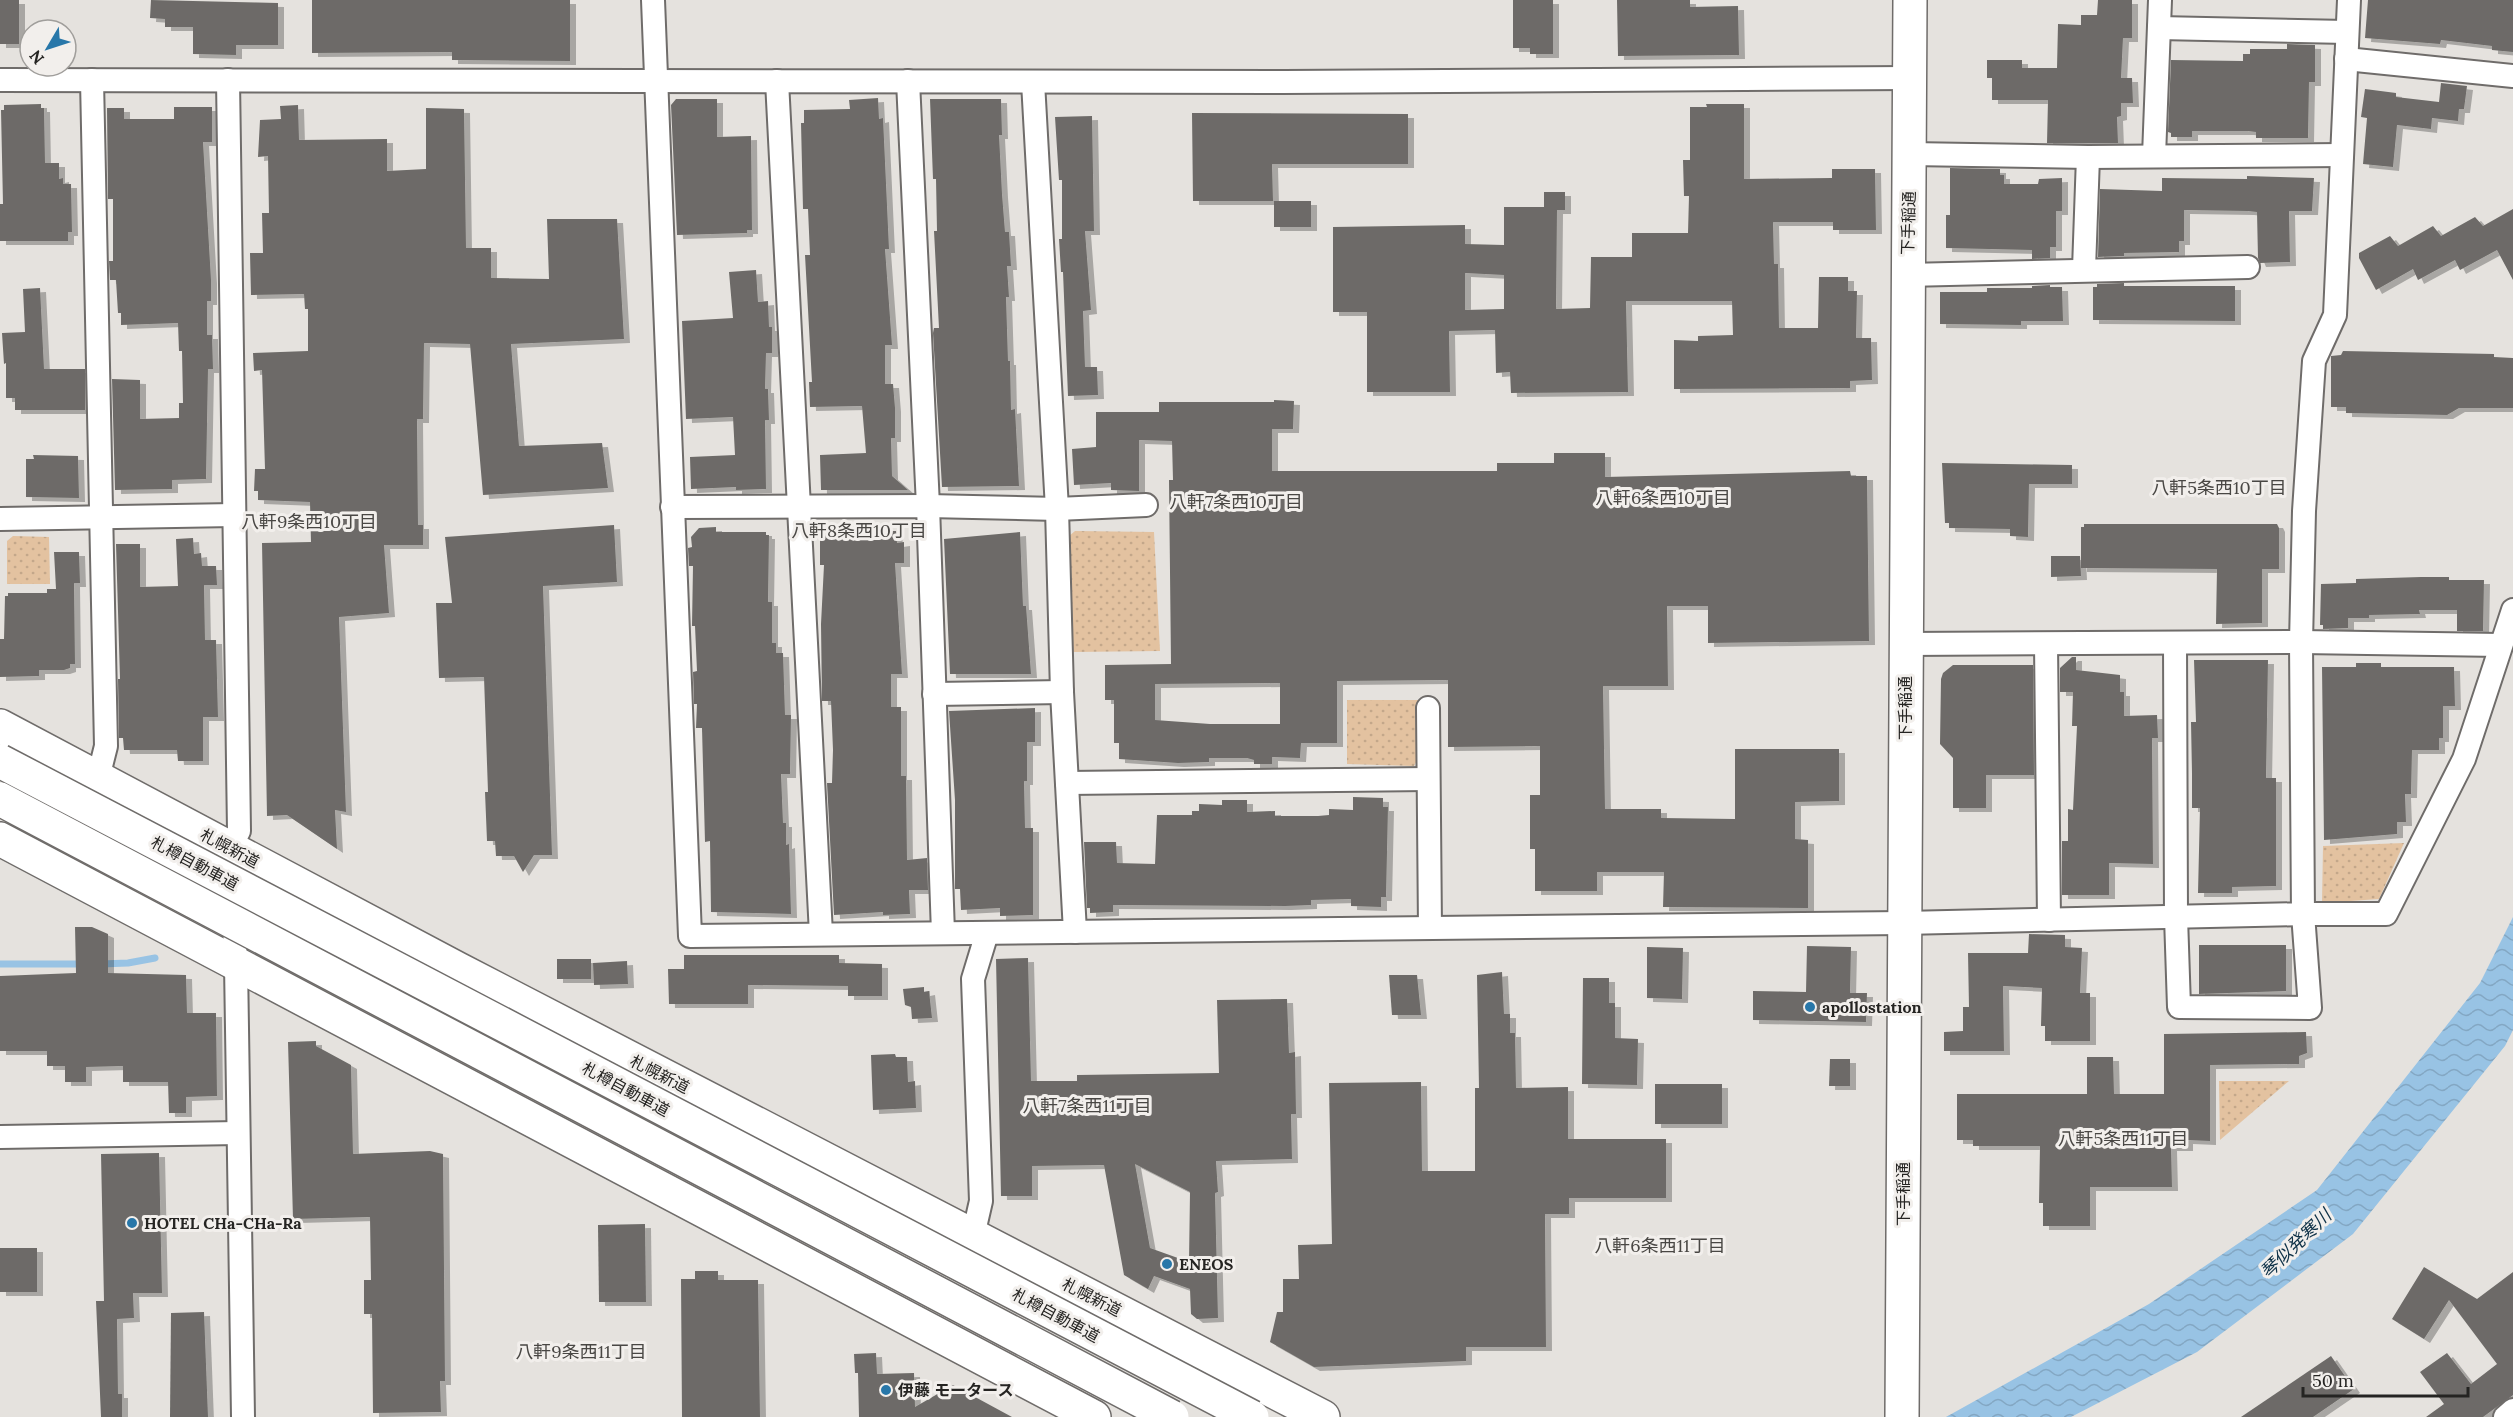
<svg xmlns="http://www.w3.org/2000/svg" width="2513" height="1417" viewBox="0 0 2513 1417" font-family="Lora,'Noto Sans JP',serif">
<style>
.park{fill:url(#park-dots)}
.water{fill:url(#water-waves)}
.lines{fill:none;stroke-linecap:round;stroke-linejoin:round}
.stream{stroke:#98c3e4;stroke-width:7}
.building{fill:#6d6b68;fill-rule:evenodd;filter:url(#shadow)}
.street-casing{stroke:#6f6c6a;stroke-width:26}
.secondary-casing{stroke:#6f6c6a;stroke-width:36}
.highway-casing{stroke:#6f6c6a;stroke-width:36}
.street{stroke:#fff;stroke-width:22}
.secondary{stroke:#fff;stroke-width:33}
.highway{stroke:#fff;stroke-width:33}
.highway-bridge-casing{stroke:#6f6c6a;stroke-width:36;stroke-linecap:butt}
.highway-bridge{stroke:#fff;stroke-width:33}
.poi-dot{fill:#2877a9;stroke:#f2efec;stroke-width:2}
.labels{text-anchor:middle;stroke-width:6;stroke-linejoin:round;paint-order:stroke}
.street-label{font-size:16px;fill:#252422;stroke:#f2efec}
.poi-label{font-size:16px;font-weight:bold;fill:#252422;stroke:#f2efec;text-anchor:start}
.neighbourhood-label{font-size:18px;fill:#494744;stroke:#f2efec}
.water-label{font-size:18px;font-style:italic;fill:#0e3147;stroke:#f2efec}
</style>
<defs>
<pattern id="park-dots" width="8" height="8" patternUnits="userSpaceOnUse" patternTransform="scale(1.5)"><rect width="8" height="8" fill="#e3c2a0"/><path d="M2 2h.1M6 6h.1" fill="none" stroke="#c3a78a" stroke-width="1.8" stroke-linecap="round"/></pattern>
<pattern id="water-waves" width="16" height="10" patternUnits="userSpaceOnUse" patternTransform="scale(1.5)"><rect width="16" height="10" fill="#98c3e4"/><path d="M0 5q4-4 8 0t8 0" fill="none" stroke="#83a7c3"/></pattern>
<filter id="shadow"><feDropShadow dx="6" dy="4" stdDeviation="0" flood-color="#0004"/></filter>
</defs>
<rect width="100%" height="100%" fill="#e5e2de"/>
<!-- park -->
<g class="park">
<polygon points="1075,531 1154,532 1160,651 1073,652 1068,537"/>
<polygon points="13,536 49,537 50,584 7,584 7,541"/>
<polygon points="1347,700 1420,700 1419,757 1414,766 1347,764"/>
<polygon points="2404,843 2379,899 2322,903 2323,846"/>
<polygon points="2219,1081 2289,1081 2220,1140"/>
</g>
<!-- water -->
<polygon class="water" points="2513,917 2513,1030 2505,1046 2353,1234 2197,1352 2071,1417 1946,1417 2149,1304 2317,1190 2480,983"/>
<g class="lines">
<!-- stream -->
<g class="stream">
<polyline points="0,964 84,964"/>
<polyline points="101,964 128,963 155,958"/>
</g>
</g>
<!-- building -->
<g class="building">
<rect x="0" y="0" width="19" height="44"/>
<polygon points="151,0 278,3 278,45 236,45 236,55 193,54 193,27 165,27 165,19 150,18"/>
<polygon points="312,0 570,0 570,61 452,60 452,52 312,53"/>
<polygon points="1513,0 1553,0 1553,54 1530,54 1530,48 1513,48"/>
<polygon points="1617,0 1690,0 1690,7 1738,6 1739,55 1618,56"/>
<polygon points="2098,0 2132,0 2132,38 2123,38 2121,78 2132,78 2133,103 2121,103 2121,116 2117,117 2118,143 2047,143 2048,100 1992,100 1992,78 1987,78 1987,60 2022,60 2022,68 2057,68 2058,24 2081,25 2081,15 2097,15"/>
<polygon points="2368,0 2513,0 2513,52 2492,50 2492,46 2441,40 2440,44 2365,38"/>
<polygon points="2287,44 2315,45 2315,82 2309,82 2308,138 2256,138 2256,132 2248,131 2192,131 2192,137 2171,137 2171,133 2168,132 2171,60 2243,61 2243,54 2250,54 2250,49 2287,49"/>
<polygon points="2441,83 2467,86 2464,109 2459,109 2458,121 2432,118 2431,129 2397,125 2393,167 2363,164 2367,118 2361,117 2365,89 2396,93 2396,97 2439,102"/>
<polygon points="878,98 879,119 883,118 889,249 885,249 892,345 885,345 885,384 893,384 895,408 895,438 891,438 892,476 908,490 821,490 820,455 866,453 862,406 810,407 809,382 812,382 805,255 810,255 808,209 803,209 801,123 804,123 804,110 850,109 849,100"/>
<polygon points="676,99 717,99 717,137 751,136 752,230 747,230 747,233 677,235 671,105"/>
<polygon points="930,99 1001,99 1002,135 999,135 1002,194 1005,232 1009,232 1011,266 1007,266 1009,297 1006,297 1008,361 1010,361 1011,410 1015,409 1019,486 942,487 933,333 934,328 939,328 934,231 937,231 936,179 933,179"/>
<polygon points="41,104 41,108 44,108 45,163 59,163 59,179 63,178 63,184 71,184 72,232 68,232 68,241 0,241 0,204 3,204 1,110 4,110 4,105"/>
<path d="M 1706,104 L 1744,104 L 1744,179 L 1832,178 L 1832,169 L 1875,169 L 1876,230 L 1833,230 L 1833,222 L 1773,222 L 1774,264 L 1778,264 L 1779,328 L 1818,328 L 1819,277 L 1848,277 L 1848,291 L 1857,291 L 1856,338 L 1871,338 L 1872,380 L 1850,381 L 1850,388 L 1674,389 L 1674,340 L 1698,341 L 1698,336 L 1733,335 L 1732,301 L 1626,301 L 1628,392 L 1511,393 L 1510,372 L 1496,373 L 1495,330 L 1449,331 L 1450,392 L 1367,392 L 1367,312 L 1333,312 L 1333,227 L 1465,225 L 1465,244 L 1504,245 L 1504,207 L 1544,207 L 1544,192 L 1565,192 L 1565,210 L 1557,210 L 1556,309 L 1590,308 L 1591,257 L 1632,257 L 1632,233 L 1688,233 L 1689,196 L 1684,196 L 1683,160 L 1690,160 L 1690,107 L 1707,107 ZM 1465,273 L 1504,275 L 1504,309 L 1465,310 Z"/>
<polygon points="298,105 299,140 387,139 387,171 426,169 426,108 464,109 466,248 491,248 491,278 549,279 547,219 617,219 624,339 511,344 519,446 602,443 608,488 483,495 470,344 424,343 423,419 417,419 418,525 423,525 423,545 384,545 389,613 339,617 346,812 335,810 337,849 287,815 267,816 262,543 311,542 310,502 258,500 258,491 254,491 255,469 265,469 262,370 254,371 253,353 308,351 308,309 305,309 304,294 251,295 250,253 263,253 262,213 269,213 268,156 258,157 260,120 281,119 280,106"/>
<polygon points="174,107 212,107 212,142 203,142 211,280 211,301 207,301 207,335 212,335 213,369 208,369 206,479 172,480 172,489 115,490 112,379 140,380 140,419 179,418 179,403 183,403 182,351 179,351 178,323 121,325 121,313 118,313 116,280 110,280 109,261 113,261 113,199 108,199 107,108 124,108 124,119 174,119"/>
<polygon points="1192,113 1408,114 1408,164 1272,164 1273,201 1193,201"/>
<polygon points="1092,116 1094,231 1085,231 1091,310 1083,311 1085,367 1097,367 1098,395 1068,396 1063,272 1061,272 1059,239 1062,239 1062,180 1059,180 1055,117"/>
<polygon points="1950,168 2000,169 2000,175 2004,175 2004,184 2038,184 2039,179 2062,178 2062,211 2056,211 2056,247 2050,247 2050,258 2032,259 2032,250 1946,248 1946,215 1950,215"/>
<polygon points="2247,176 2314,178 2312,211 2289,211 2290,262 2260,263 2258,258 2257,212 2248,211 2184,210 2184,241 2179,241 2179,252 2124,253 2124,256 2098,257 2100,189 2162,191 2162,178 2247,179"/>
<rect x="1274" y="201" width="37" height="26"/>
<polygon points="2513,209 2513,280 2497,250 2460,270 2455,260 2418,280 2413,269 2376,290 2359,258 2359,253 2390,236 2398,246 2433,226 2441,236 2475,217 2483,226"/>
<polygon points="756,270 758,302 768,301 769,327 772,327 772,353 766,353 765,389 768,389 769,420 765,420 766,489 736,490 736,487 691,489 690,457 735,455 733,417 686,419 682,321 733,318 729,272"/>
<polygon points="2124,283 2124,286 2235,286 2235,321 2093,320 2093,287 2097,287 2097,284"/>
<polygon points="2050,285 2050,287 2062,287 2063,321 2021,321 2021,325 1940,324 1940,292 1987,292 1987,288 2032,288 2032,286"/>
<polygon points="40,288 44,369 85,369 85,410 15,410 15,398 6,398 6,363 4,364 2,333 25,332 23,289"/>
<polygon points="2343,351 2494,354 2494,357 2513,358 2513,408 2459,408 2447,415 2346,413 2346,407 2331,407 2331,356 2341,355"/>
<path d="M 1274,400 L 1294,401 L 1293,429 L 1272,429 L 1272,471 L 1497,471 L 1497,463 L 1554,463 L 1554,453 L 1605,453 L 1605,477 L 1850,471 L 1851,476 L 1867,476 L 1869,641 L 1708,643 L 1708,606 L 1667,606 L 1668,686 L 1603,686 L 1605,809 L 1661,809 L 1661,818 L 1735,819 L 1735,749 L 1839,749 L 1839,801 L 1795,802 L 1795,839 L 1808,840 L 1808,908 L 1663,907 L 1664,872 L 1597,872 L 1597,891 L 1535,891 L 1535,849 L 1530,849 L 1530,795 L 1540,795 L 1540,746 L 1448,747 L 1448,680 L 1337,681 L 1337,743 L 1301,743 L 1300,758 L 1272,757 L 1272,764 L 1254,764 L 1254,760 L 1247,758 L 1209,758 L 1209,762 L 1178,763 L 1119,759 L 1119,743 L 1114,743 L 1114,700 L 1105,700 L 1105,665 L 1171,664 L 1169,480 L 1173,480 L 1172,441 L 1139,440 L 1139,491 L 1111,490 L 1111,483 L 1074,485 L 1072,449 L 1096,447 L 1096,412 L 1159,412 L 1159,402 L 1274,402 ZM 1280,683 L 1280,724 L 1210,724 L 1155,720 L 1155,684 Z"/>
<polygon points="33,455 78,456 79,498 26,497 26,459 34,459"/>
<polygon points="1942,463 2072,465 2072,484 2029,484 2028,537 2010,536 2010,529 1949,528 1949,523 1945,523"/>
<polygon points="2084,524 2277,524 2279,528 2279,569 2262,569 2262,623 2216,624 2217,569 2081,568 2081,527 2084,527"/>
<polygon points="614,525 617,582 543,586 552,855 534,855 523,872 514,856 496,856 495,841 487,841 485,792 488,792 484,677 439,678 436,603 452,603 445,537"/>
<polygon points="716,527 716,532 766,532 766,535 769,535 768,602 772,602 772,643 776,643 776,653 783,653 785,715 791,715 790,774 781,774 783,823 786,823 786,845 789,844 791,914 711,912 710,841 705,842 702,728 696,728 697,704 694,704 693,672 697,671 695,626 692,626 693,566 689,566 688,548 692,547 691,537 699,528"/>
<polygon points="820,531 896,531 897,543 904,542 904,563 895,563 902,674 891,674 891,707 901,707 901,776 906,776 907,860 927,858 928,890 909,890 910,914 883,915 883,912 834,915 827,783 832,783 833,750 831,701 822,701 821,624 824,565 820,565"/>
<polygon points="1020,532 1023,606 1026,606 1031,674 950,674 944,539"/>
<polygon points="193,538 194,554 201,553 202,566 216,566 217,585 204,585 205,640 216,640 218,717 203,717 203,761 178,761 177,750 124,750 123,738 119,738 118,679 120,679 116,544 140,544 140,587 178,586 176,539"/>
<polygon points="54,552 79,552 80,583 74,583 75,664 70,664 70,668 64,670 39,670 39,676 0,677 0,639 4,639 5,596 8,596 8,593 47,593 47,589 56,589"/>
<polygon points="2051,556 2080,556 2081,576 2051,577"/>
<polygon points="2421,577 2449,577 2449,580 2484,580 2483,631 2457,631 2457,610 2419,610 2420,614 2369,615 2369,618 2348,618 2348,628 2323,629 2323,625 2320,625 2321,584 2356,583 2356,579"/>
<polygon points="2072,657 2076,657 2076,670 2120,675 2120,692 2124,692 2124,716 2157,715 2158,738 2152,738 2153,864 2109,863 2109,895 2062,895 2062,841 2068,841 2068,809 2073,810 2077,726 2072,726 2073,692 2060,692 2060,668"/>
<polygon points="2194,660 2268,660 2266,778 2276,778 2276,886 2232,887 2232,893 2198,893 2200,808 2192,808 2192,773 2191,722 2196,722"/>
<polygon points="2356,663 2381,663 2381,667 2454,667 2455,706 2443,706 2443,738 2439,738 2439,750 2412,750 2411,794 2405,794 2406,822 2397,822 2397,834 2324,840 2322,667 2356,667"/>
<polygon points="1953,665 2033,665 2034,775 1986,775 1986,808 1953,808 1953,758 1940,744 1941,679 1943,673"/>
<polygon points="1035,708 1035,742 1027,742 1027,781 1024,781 1025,828 1033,828 1033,915 1000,916 1000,908 961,910 960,889 955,889 955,800 949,711"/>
<polygon points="1353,797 1383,798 1383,807 1388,807 1386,897 1381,897 1381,907 1351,906 1351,899 1311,900 1311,905 1285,906 1113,905 1113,912 1090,913 1090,908 1087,908 1084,842 1116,842 1117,863 1155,864 1157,815 1192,815 1192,811 1199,811 1199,804 1222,805 1222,800 1247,800 1247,812 1275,811 1275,816 1318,816 1329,815 1329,809 1353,810"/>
<polygon points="75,927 92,927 108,934 108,973 186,975 187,1013 216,1013 217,1096 186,1097 186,1113 169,1113 168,1082 123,1082 123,1066 86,1067 86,1082 65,1082 65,1066 47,1066 47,1051 0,1051 0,976 76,973"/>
<polygon points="2029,934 2065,935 2065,947 2082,948 2080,993 2090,993 2090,1041 2045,1041 2045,1026 2041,1026 2042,988 2003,986 2004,1051 1944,1051 1944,1032 1963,1031 1963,1007 1969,1007 1968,953 2028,953"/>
<polygon points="2199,945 2286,945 2286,991 2199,994"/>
<polygon points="1807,946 1851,947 1850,993 1867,993 1866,1022 1753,1020 1753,991 1806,992"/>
<polygon points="1647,947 1683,948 1682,999 1647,998"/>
<polygon points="684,955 839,955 839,963 882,964 882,996 848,996 848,986 748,985 748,1004 669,1004 668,969 684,969"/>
<path d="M 1028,958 L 1031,1081 L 1077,1081 L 1077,1075 L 1219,1073 L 1217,1000 L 1287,999 L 1289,1053 L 1295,1052 L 1296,1114 L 1291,1114 L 1292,1159 L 1216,1161 L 1218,1192 L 1215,1193 L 1218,1318 L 1197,1319 L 1191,1314 L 1190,1289 L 1154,1276 L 1148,1289 L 1124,1275 L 1104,1165 L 1032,1166 L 1032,1196 L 1001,1196 L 996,959 ZM 1135,1164 L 1190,1192 L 1189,1262 L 1150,1248 Z"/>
<rect x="557" y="959" width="34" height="20"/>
<polygon points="627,961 628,984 594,985 593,963"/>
<polygon points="1502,972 1504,1014 1510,1014 1510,1033 1515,1033 1516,1088 1568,1087 1568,1139 1666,1139 1666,1198 1569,1198 1569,1214 1545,1214 1546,1347 1466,1347 1466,1361 1314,1367 1270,1342 1277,1312 1283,1312 1283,1279 1299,1279 1298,1245 1332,1244 1329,1083 1421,1082 1422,1171 1475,1171 1475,1088 1479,1088 1477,975"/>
<polygon points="1389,975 1417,975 1421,1015 1392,1015"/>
<polygon points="1583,978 1609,978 1609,1003 1615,1003 1615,1038 1638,1039 1637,1085 1582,1084"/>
<polygon points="924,987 924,992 929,991 932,1018 912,1019 911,1007 905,1005 903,989"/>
<polygon points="2306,1032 2307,1053 2299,1056 2299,1064 2210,1065 2210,1141 2187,1140 2187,1147 2171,1147 2172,1187 2090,1187 2090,1226 2043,1226 2043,1203 2039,1203 2040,1146 1973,1146 1973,1140 1957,1140 1957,1094 2087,1094 2087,1057 2113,1057 2114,1094 2164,1094 2164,1034"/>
<polygon points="316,1041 316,1046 351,1065 353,1154 430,1151 443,1154 445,1381 440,1381 441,1412 373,1413 372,1314 364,1314 364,1280 371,1280 370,1217 293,1219 288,1042"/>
<polygon points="895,1054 896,1057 907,1057 908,1082 915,1081 916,1108 873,1110 871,1055"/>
<polygon points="1830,1059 1850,1059 1850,1086 1829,1086"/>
<rect x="1655" y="1084" width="67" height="40"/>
<polygon points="159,1153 162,1293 133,1293 134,1318 117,1319 118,1394 122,1394 122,1417 101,1417 96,1301 104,1301 101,1154"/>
<polygon points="645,1224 646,1302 599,1302 598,1225"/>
<rect x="0" y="1248" width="37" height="44"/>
<polygon points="2424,1267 2477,1299 2513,1272 2513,1395 2483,1417 2426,1417 2444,1404 2420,1372 2447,1353 2471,1384 2497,1364 2449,1300 2424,1339 2392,1319"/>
<polygon points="695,1271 718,1271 718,1280 758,1280 760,1417 682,1417 681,1279 695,1279"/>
<polygon points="204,1312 208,1417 170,1417 171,1313"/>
<polygon points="876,1353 877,1374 914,1373 915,1407 953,1385 1012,1417 859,1417 858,1373 855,1373 854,1354"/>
<polygon points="2331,1356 2354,1389 2313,1417 2241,1417"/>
</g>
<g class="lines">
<!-- street casing -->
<g class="street-casing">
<g id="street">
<polyline points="653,0 690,936 1904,923 2303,914 2301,642 2304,511 2314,361 2335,315 2349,0"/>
<polyline points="2159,28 2347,32"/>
<polyline points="2346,59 2513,76"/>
<polyline points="0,80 1284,82 1910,78"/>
<polyline points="92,80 106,746 98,778"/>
<polyline points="228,80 239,831 230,848 236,964 243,1417"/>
<polyline points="777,81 821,934"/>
<polyline points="908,81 928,506 943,933"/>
<polyline points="1033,82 1057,509 1062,692 1075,932"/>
<polyline points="1910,154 2088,157 2342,155"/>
<polyline points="2154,156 2160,0"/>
<polyline points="2084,269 2088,157"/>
<polyline points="1907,275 2248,267"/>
<polyline points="672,507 928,506 1057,509 1146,505"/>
<polyline points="0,519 234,515"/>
<polyline points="2175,643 2176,917 2179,1007 2310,1008 2303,914 2386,914 2464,759 2513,610"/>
<polyline points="1905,644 2301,642 2500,645"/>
<polyline points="2046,644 2049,920"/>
<polyline points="934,694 1062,692"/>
<polyline points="1428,708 1430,928"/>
<polyline points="1067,783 1428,779"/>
<polyline points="0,1137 238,1133"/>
<polyline points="973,1236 981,1201 973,979 987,933"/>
<polyline points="2505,1417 2513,1410"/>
</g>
</g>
<!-- secondary casing -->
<g class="secondary-casing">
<polyline id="secondary" points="1902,1417 1910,0"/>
</g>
<!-- highway casing -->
<g class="highway-casing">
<g id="highway">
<polyline points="0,726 458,969 1323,1417"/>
<polyline points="0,839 1094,1417"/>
</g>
</g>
<!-- street -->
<use href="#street" class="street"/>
<!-- secondary -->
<use href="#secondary" class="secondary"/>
<!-- highway -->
<use href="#highway" class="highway"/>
<!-- highway-bridge casing -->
<g class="highway-bridge-casing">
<g id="highway-bridge">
<polyline points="0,761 1252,1417"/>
<polyline points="0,799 1172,1417"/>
</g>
</g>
<!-- highway-bridge -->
<use href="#highway-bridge" class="highway-bridge"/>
</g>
<!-- markers -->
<g class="poi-dot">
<circle cx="1810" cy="1007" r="6"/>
<circle cx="132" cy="1223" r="6"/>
<circle cx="1167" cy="1264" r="6"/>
<circle cx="886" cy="1390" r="6"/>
</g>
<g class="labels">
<!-- street labels -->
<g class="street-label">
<text transform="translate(1908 223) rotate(-88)" y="6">下手稲通</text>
<text transform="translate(1905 708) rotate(-90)" y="6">下手稲通</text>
<text transform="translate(230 848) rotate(28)" y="6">札幌新道</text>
<text transform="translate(195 863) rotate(28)" y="6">札樽自動車道</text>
<text transform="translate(660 1074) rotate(27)" y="6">札幌新道</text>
<text transform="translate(626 1089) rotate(28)" y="6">札樽自動車道</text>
<text transform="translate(1903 1194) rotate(-90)" y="6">下手稲通</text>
<text transform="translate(1092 1297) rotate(27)" y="6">札幌新道</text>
<text transform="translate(1056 1315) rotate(28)" y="6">札樽自動車道</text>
</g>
<!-- poi labels -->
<g class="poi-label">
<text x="1822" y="1013">apollostation</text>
<text x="144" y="1229">HOTEL CHa-CHa-Ra</text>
<text x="1179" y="1270">ENEOS</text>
<text x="898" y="1396">伊藤 モータース</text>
</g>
<!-- neighbourhood labels -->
<g class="neighbourhood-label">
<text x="2219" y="494">八軒5条西10丁目</text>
<text x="1663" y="504">八軒6条西10丁目</text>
<text x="1236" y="508">八軒7条西10丁目</text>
<text x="309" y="528">八軒9条西10丁目</text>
<text x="859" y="537">八軒8条西10丁目</text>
<text x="1087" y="1112">八軒7条西11丁目</text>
<text x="2123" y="1145">八軒5条西11丁目</text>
<text x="1660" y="1252">八軒6条西11丁目</text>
<text x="581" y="1358">八軒9条西11丁目</text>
</g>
<!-- water labels -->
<g class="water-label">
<text transform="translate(2296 1244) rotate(-44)" y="6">琴似発寒川</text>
</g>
</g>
<!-- north arrow -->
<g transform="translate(48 48) rotate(231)"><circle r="28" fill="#f2efec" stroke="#a09e9b" stroke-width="1.5"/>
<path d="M0-4.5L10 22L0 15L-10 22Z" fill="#2877a9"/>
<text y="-9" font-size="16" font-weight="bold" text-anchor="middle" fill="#252422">N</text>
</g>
<!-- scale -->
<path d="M2303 1387v9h165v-9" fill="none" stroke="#252422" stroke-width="3"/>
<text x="2312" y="1387" font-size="18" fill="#252422" stroke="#f2efec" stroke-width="4.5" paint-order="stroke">50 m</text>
</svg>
